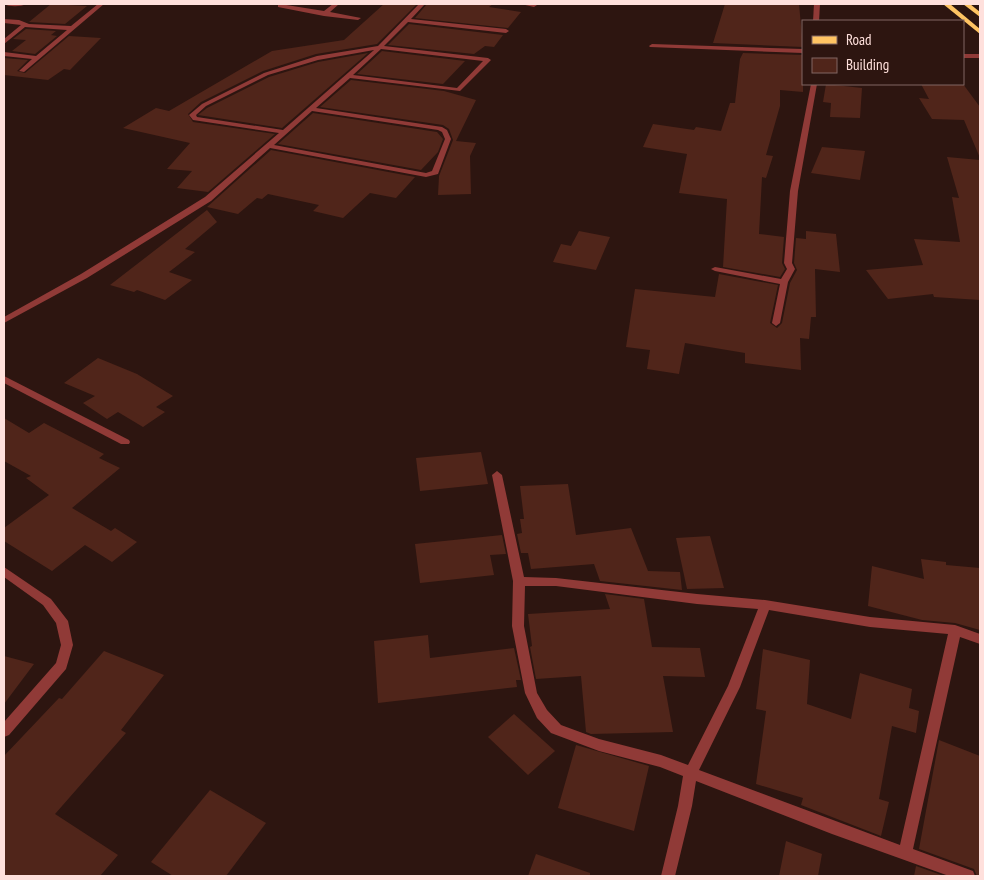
<svg xmlns="http://www.w3.org/2000/svg" width="984" height="880" viewBox="0 0 984 880" font-family="'PT Sans Narrow',sans-serif">
<style>
.building{fill:#50251a}
.lines{fill:none;stroke-linecap:round;stroke-linejoin:round}
.minor{fill:#903a37;fill-rule:evenodd}
.primary{fill:#ffc463;fill-rule:evenodd}
</style>
<rect width="100%" height="100%" fill="#2d1510"/>
<!-- building -->
<g class="building">
<polygon points="51,4 87,6 65,24 29,22"/>
<polygon points="384,4 417,4 377,44 316,54 263,71 201,102 188,114 193,122 275,134 208,192 177,188 192,171 167,169 190,143 123,128 156,108 169,111 272,51 344,40"/>
<polygon points="427,4 493,4 489,7 521,12 508,28 415,18"/>
<polygon points="725,4 799,4 803,47 713,43"/>
<polygon points="409,24 503,35 494,47 485,46 474,54 388,45"/>
<polygon points="26,29 56,31 51,35 57,36 35,54 12,51 26,40 13,39"/>
<polygon points="69,36 101,38 70,70 64,69 48,80 4,75 4,58 28,60 17,71 25,73"/>
<polygon points="382,51 465,61 443,84 357,74"/>
<polygon points="368,53 282,128 198,115 207,108 269,77 318,62"/>
<polygon points="743,53 803,55 803,92 780,90 780,106 766,155 773,156 766,178 762,177 759,234 784,237 782,263 785,269 780,277 723,267 727,199 679,193 687,154 643,147 653,124 694,130 696,127 721,131 730,103 735,103 740,59"/>
<polygon points="351,80 444,91 476,100 456,141 476,143 470,156 471,194 438,195 439,176 453,140 449,129 443,125 320,107"/>
<polygon points="826,84 862,88 860,118 830,117 831,103 823,102"/>
<polygon points="921,84 963,84 980,107 980,158 964,120 932,119 919,98 929,99"/>
<polygon points="313,113 437,132 443,139 438,152 421,170 278,144"/>
<polygon points="822,147 865,151 860,180 811,173"/>
<polygon points="271,150 415,177 396,198 370,193 343,218 313,211 319,205 268,194 262,199 257,198 238,214 207,207"/>
<polygon points="947,157 980,160 980,300 934,297 933,294 888,299 866,270 923,265 914,239 960,242 952,197 959,198"/>
<polygon points="207,210 217,222 185,249 195,252 169,272 192,280 165,300 137,290 134,292 110,285"/>
<polygon points="579,231 610,237 596,270 553,262 561,244 571,246"/>
<polygon points="806,231 836,234 840,272 815,269 816,317 811,317 809,339 800,338 801,370 745,363 745,353 685,343 679,374 647,369 650,350 626,347 635,289 715,297 719,274 778,285 770,323 777,328 782,323 790,283 797,270 794,263 796,238 806,239"/>
<polygon points="98,358 137,374 173,396 156,407 165,412 143,427 118,412 107,419 83,403 95,396 64,383"/>
<polygon points="4,418 29,433 44,423 104,454 99,458 120,468 72,508 111,531 115,528 137,542 112,562 85,545 52,571 4,541 4,528 49,495 26,478 31,476 4,461"/>
<polygon points="481,452 488,484 420,491 416,458"/>
<polygon points="568,484 576,535 631,528 648,571 680,572 682,590 600,581 594,564 531,569 528,553 521,553 517,534 522,533 520,519 524,519 520,486"/>
<polygon points="502,535 506,554 490,555 494,575 420,583 415,544"/>
<polygon points="710,536 724,588 687,589 676,538"/>
<polygon points="921,559 946,562 946,565 980,568 980,630 955,623 922,620 868,606 872,566 924,579"/>
<polygon points="605,594 644,599 652,647 700,648 705,677 663,676 673,732 591,734 586,732 581,676 536,679 530,647 532,646 528,614 610,609"/>
<polygon points="428,635 430,658 514,648 521,680 516,680 517,687 378,703 374,641"/>
<polygon points="763,649 810,660 807,704 851,719 860,673 912,689 909,708 919,711 916,733 892,726 879,799 889,802 881,836 801,805 803,798 756,784 766,711 756,709"/>
<polygon points="104,651 164,675 121,730 126,733 55,814 118,855 100,876 4,876 4,756 59,698 62,699"/>
<polygon points="4,656 34,664 4,704"/>
<polygon points="514,714 555,751 528,775 488,737"/>
<polygon points="939,740 980,756 980,876 977,876 974,869 919,849"/>
<polygon points="576,745 649,766 634,831 558,808"/>
<polygon points="210,790 266,823 226,876 173,876 151,862"/>
<polygon points="786,841 822,854 818,876 779,876"/>
<polygon points="536,854 590,873 590,876 528,876"/>
<polygon points="916,866 944,876 914,876"/>
</g>
<g class="lines">
<!-- minor -->
<g class="minor">
<path d="M 4,4 L 26,4 C 21,7 9,7 4,4 Z"/>
<polygon points="98,4 104,4 24,72 19,71 32,59 4,56 4,52 36,56 67,30 25,27 4,44 4,39 21,25 4,23 4,19 19,20 29,24 71,26"/>
<polygon points="280,4 324,11 333,4 339,4 330,12 361,18 358,20 324,16 278,7 278,5"/>
<path d="M 419,4 L 425,4 L 411,19 L 506,29 L 509,31 L 506,33 L 408,22 L 384,46 L 488,58 L 491,60 L 460,91 L 350,78 L 316,108 L 442,127 L 447,130 L 451,139 L 438,174 L 426,177 L 270,148 L 211,201 L 87,278 L 4,323 L 4,317 L 81,274 L 205,197 L 279,133 L 193,120 L 189,115 L 202,104 L 264,73 L 317,56 L 378,46 ZM 381,49 L 483,61 L 457,88 L 353,75 ZM 374,50 L 283,130 L 197,117 L 196,115 L 206,106 L 268,75 L 318,60 ZM 312,111 L 438,130 L 442,132 L 445,139 L 432,171 L 426,173 L 274,145 Z"/>
<polygon points="521,4 536,4 537,5 534,7"/>
<polygon points="814,4 820,4 819,21 813,21"/>
<polygon points="652,44 803,49 803,53 650,47 649,46"/>
<rect x="963" y="54" width="17" height="4"/>
<polygon points="811,84 817,84 798,191 792,263 795,269 788,282 780,323 776,326 772,323 780,284 715,271 711,269 715,267 781,279 787,269 784,263 790,191"/>
<polygon points="4,376 129,440 130,442 129,444 121,444 4,383"/>
<path d="M 497,471 L 502,475 L 524,577 L 556,578 L 697,594 L 765,600 L 870,617 L 955,625 L 980,634 L 980,644 L 960,637 L 913,849 L 973,871 L 975,876 L 949,876 L 832,834 L 696,781 L 692,806 L 675,876 L 661,876 L 678,806 L 683,776 L 660,767 L 599,751 L 551,733 L 537,718 L 525,693 L 512,626 L 513,581 L 492,475 ZM 525,586 L 556,586 L 697,604 L 758,609 L 728,686 L 688,765 L 661,755 L 599,739 L 561,725 L 547,710 L 537,693 L 524,626 ZM 769,610 L 870,627 L 948,634 L 900,845 L 699,770 L 740,687 Z"/>
<polygon points="4,567 51,599 68,621 73,645 66,669 9,735 4,737 4,722 56,663 61,645 56,623 43,605 4,577"/>
</g>
<!-- primary -->
<g class="primary">
<polygon points="943,4 950,4 980,29 980,34"/>
<polygon points="963,4 970,4 980,12 980,17"/>
</g>
</g>
<!-- border -->
<rect width="984" height="880" fill="none" stroke="#ffe0dc" stroke-width="10"/>
<!-- legend -->
<rect x="802" y="20" width="162" height="65" fill="#2d1510" stroke="#816662"/>
<rect x="812" y="36" width="25" height="8" fill="#ffc463" stroke="#816662"/>
<text x="846" y="45" font-size="15" fill="#ffe0dc">Road</text>
<rect x="812" y="58" width="25" height="15" fill="#50251a" stroke="#816662"/>
<text x="846" y="70" font-size="15" fill="#ffe0dc">Building</text>
</svg>
